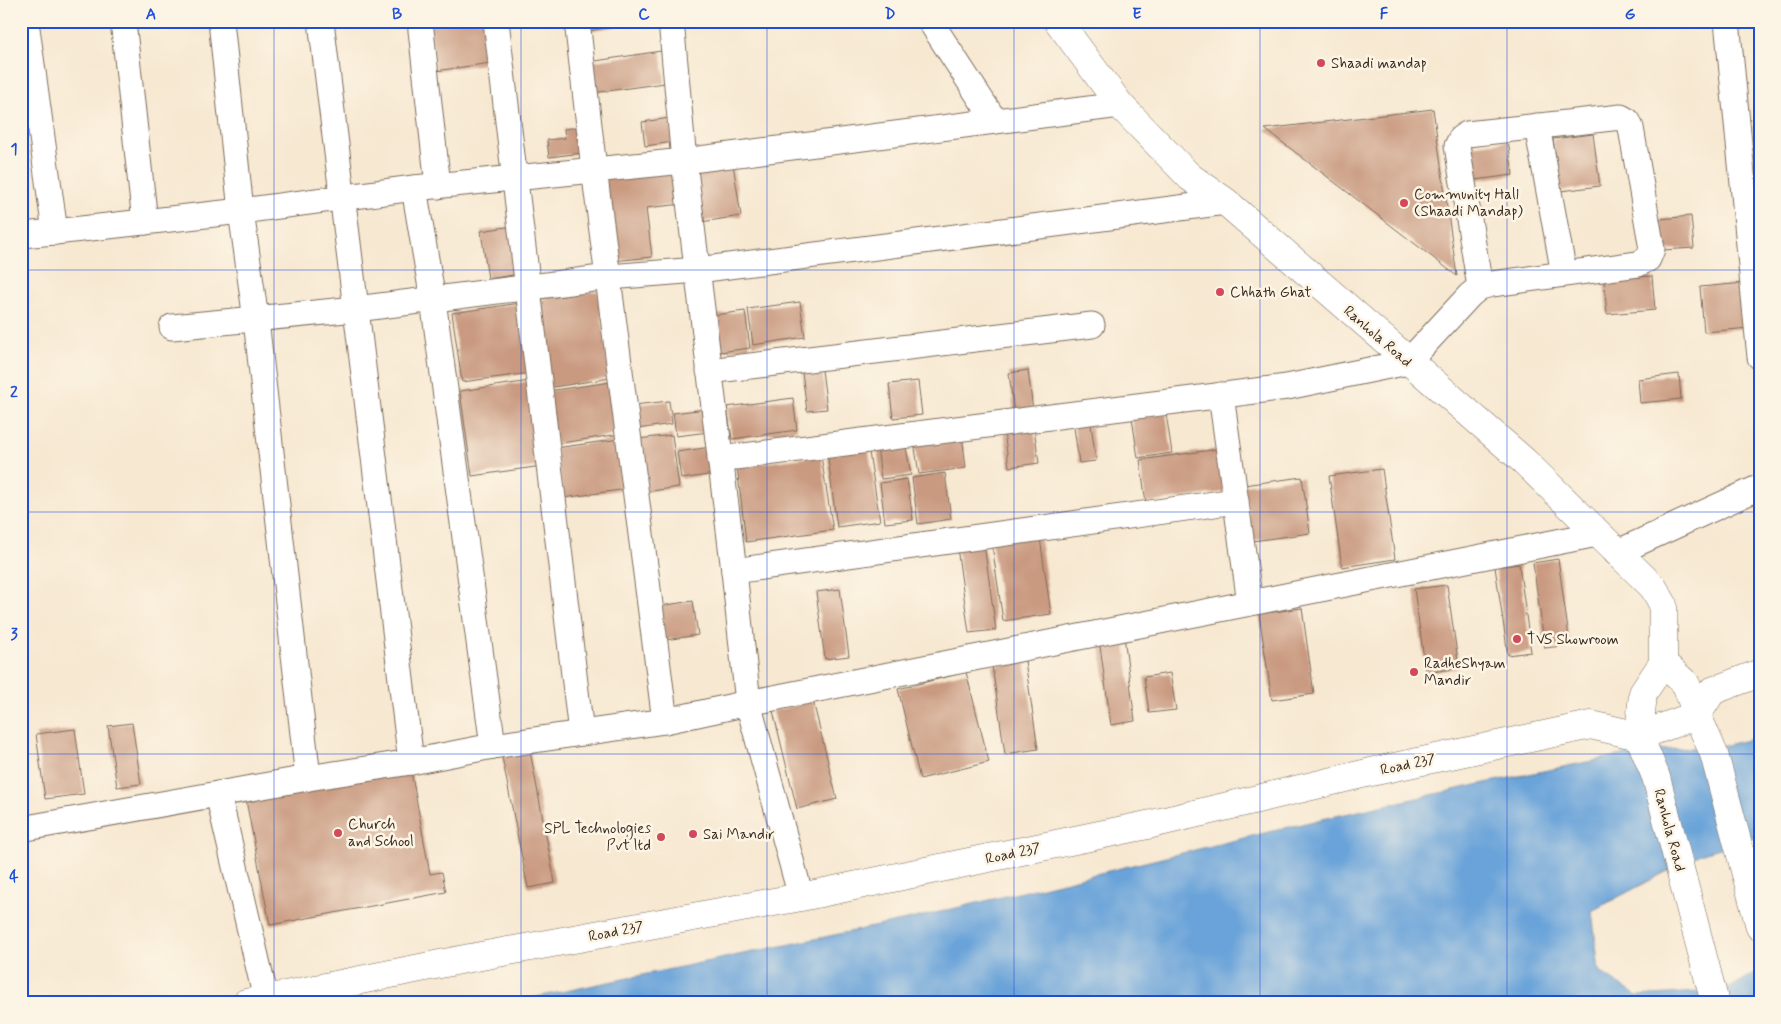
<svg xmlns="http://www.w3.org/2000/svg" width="1781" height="1024" viewBox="0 0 1781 1024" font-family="Mynerve,sans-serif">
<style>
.water{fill:#69a3d9;stroke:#52667c}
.building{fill:#c99a80}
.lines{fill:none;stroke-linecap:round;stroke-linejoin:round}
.minor-casing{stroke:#7d6c5d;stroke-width:27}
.tertiary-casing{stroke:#7d6c5d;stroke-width:29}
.minor{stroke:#fff;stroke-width:25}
.tertiary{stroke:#fff;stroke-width:28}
.grid{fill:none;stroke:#1d4ed8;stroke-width:1;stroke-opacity:0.55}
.poi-dot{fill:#d1495b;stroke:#fcf5e5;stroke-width:2}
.labels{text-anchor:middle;stroke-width:5;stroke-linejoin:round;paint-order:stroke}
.poi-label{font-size:15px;fill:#3b2a1e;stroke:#fcf5e5;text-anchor:start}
.street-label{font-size:15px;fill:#3b2a1e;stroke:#fcf5e5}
.neatline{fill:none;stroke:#1d4ed8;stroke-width:2}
.grid-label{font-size:16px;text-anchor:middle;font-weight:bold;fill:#1d4ed8}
</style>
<rect width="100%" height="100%" fill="#fcf5e5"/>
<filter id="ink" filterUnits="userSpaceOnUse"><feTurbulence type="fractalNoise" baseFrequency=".02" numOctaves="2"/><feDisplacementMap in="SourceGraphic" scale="10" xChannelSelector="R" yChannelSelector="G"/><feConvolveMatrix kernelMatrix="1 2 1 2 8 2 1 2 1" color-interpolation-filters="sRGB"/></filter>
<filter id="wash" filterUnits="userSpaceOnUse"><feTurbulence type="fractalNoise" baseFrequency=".0096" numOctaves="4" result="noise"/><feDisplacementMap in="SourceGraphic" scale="20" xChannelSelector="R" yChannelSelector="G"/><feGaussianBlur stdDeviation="1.12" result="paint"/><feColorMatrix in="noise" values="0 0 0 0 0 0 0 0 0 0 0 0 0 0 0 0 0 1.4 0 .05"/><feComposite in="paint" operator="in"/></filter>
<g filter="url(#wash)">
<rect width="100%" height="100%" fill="#f7e8d1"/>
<!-- water -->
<polygon class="water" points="1760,737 1760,836 1700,854 1592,911 1599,971 1637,996 1726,990 1760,970 1760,1003 508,1003 911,919 1318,820 1485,783 1636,752 1726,745"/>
<g id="blocks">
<!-- building -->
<g class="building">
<polygon points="429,21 492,21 497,62 436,71"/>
<polygon points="585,21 647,21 647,22 587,31"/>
<polygon points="661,51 665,83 593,93 589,62"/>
<polygon points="1433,109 1457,276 1265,129"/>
<polygon points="670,118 674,142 645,146 642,122"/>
<polygon points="1753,126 1760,126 1760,162 1757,162"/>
<polygon points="579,127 583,153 549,157 547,140 565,138 564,129"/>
<polygon points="1593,134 1600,186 1561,191 1553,139"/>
<polygon points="1508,141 1513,175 1475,180 1470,146"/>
<polygon points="733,164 741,216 701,222 694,170"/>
<polygon points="678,168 683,204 646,208 652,257 613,261 604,175"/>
<polygon points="1691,216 1694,248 1663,250 1660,219"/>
<polygon points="513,226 520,274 488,279 481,231"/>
<polygon points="1652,276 1655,310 1607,314 1604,280"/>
<polygon points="1745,283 1750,328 1704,332 1700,287"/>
<polygon points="598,291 610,378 547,388 534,300"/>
<polygon points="800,302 805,337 753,345 748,309"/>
<polygon points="521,303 531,373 462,382 452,313"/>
<polygon points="745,311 750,348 720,352 715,315"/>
<polygon points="822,370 827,409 807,411 802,372"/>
<polygon points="1028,370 1033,411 1014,413 1009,373"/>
<polygon points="1679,374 1681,399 1640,403 1638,379"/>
<polygon points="530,381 542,466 472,476 460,391"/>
<polygon points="918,381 922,415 893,418 889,384"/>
<polygon points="612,382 620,434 555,444 547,391"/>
<polygon points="793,398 797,430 732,439 727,407"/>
<polygon points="669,401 672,424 637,429 634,405"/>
<polygon points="706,409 709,432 676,436 673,413"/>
<polygon points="1166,413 1172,453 1138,458 1132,418"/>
<polygon points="1090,417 1096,461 1079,463 1073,420"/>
<polygon points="1033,421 1039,463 1009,467 1003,425"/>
<polygon points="672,435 679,487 645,492 638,439"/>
<polygon points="962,435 966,468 919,474 914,442"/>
<polygon points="620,439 627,489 563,498 556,448"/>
<polygon points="905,442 911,475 881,479 877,446"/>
<polygon points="868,446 880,521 837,527 827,451"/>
<polygon points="711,447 715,474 681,479 677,452"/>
<polygon points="1218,449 1224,492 1146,503 1140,460"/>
<polygon points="821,456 833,530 746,542 737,466"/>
<polygon points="1382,469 1395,559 1342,567 1329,476"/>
<polygon points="945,473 951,519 918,524 912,478"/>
<polygon points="1302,477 1310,533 1253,541 1244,485"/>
<polygon points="907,479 913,520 885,523 880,483"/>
<polygon points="1039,531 1051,614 1003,621 991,538"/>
<polygon points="983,537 996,630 969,633 956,540"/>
<polygon points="1558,559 1570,645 1545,648 1533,563"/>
<polygon points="1519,564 1531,652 1508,655 1495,567"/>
<polygon points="1447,585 1459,668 1426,673 1414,589"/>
<polygon points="840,589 849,656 825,659 816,592"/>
<polygon points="693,601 698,635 665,640 660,606"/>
<polygon points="1302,608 1314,694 1272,700 1259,614"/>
<polygon points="1124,636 1135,721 1111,725 1099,639"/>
<polygon points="1025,661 1038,749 1005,754 992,666"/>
<polygon points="966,672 989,762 920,779 898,689"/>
<polygon points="1170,673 1176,710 1149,713 1144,677"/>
<polygon points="813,701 837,799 797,809 773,711"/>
<polygon points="132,723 141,784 117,787 108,726"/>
<polygon points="75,729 84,794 45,799 36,734"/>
<polygon points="530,751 555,883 528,888 502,757"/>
<polygon points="410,765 430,874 442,872 446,892 270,925 245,795"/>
</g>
</g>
</g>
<g filter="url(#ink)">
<use href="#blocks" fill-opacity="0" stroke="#7d6c5d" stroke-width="1"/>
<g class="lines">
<!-- minor casing -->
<g class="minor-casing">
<g id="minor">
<polyline points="26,21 55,232"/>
<polyline points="123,21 145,222"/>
<polyline points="221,21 241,211 256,320 308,778"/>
<polyline points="321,21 411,762"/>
<polyline points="420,21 438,186"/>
<polyline points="496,21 581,733"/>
<polyline points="577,21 594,169 665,721"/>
<polyline points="671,21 684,161 734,571 748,703 801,897"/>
<polyline points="930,21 995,121"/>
<polyline points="1727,21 1760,357"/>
<polyline points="1537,126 1564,274"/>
<polyline points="414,188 433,300 493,746"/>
<polyline points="21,235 55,232 241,211 414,188 684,161 1120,105"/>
<polyline points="172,327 356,309 609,277 698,270 1226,202"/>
<polyline points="709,371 1092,325"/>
<polyline points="1221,395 1250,603"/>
<polyline points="720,459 1287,387 1408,362 1470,295 1480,287 1492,284 1638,264 1648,259 1652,249 1631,128 1628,121 1621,117 1467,134 1461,138 1457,146 1480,287"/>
<polyline points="1616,553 1760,487"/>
<polyline points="734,571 1236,501"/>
<polyline points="218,794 266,999"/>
<polyline points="21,829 308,778 411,762 493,746 665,721 748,703 1597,534"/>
</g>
</g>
<!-- tertiary casing -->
<g class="tertiary-casing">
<g id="tertiary">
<polyline points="1058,21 1120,105 1190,177 1226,202 1524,461 1653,587 1663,604 1663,663"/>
<polyline points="246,1003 465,959 801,897 1152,824 1371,772 1591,725 1639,736 1697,715 1712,691 1760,673"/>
<polyline points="1715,1003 1656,777 1639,736 1643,693 1663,663 1686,684 1697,715 1714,754 1760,927"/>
</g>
</g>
<!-- minor -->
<use href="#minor" class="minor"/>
<!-- tertiary -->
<use href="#tertiary" class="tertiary"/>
</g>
</g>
<!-- grid -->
<path class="grid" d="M 274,21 L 274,1003M 521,21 L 521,1003M 767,21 L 767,1003M 1014,21 L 1014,1003M 1260,21 L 1260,1003M 1507,21 L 1507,1003M 21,270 L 1760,270M 21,512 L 1760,512M 21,754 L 1760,754"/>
<!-- markers -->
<g class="poi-dot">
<circle cx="1321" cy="63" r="5"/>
<circle cx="1404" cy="203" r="5"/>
<circle cx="1220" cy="292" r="5"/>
<circle cx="1517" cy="639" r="5"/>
<circle cx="1414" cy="672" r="5"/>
<circle cx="338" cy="833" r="5"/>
<circle cx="693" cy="834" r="5"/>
<circle cx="661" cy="837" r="5"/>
</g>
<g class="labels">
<!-- poi labels -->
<g class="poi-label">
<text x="1331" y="68">Shaadi mandap</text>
<text x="1414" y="199">Community Hall<tspan x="1414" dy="17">(Shaadi Mandap)</tspan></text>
<text x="1230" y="297">Chhath Ghat</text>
<text x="1527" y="644">TVS Showroom</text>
<text x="1424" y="668">RadheShyam<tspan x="1424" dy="17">Mandir</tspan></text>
<text x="348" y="829">Church<tspan x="348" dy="17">and School</tspan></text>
<text x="651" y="833" text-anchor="end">SPL Technologies<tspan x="651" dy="17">Pvt ltd</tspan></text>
<text x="703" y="839">Sai Mandir</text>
</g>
<!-- street labels -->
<g class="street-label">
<text transform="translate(1378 336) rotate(41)" y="5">Ranhola Road</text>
<text transform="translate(1408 764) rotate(-12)" y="5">Road 237</text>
<text transform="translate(1670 830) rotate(75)" y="5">Ranhola Road</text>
<text transform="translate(1013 853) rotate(-12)" y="5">Road 237</text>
<text transform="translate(616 931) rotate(-11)" y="5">Road 237</text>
</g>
</g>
<!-- margin -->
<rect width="1781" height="1024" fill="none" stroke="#fcf5e5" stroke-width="55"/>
<rect x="28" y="28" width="1726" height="968" class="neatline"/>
<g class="grid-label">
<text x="151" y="19">A</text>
<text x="397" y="19">B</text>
<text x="644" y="19">C</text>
<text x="890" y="19">D</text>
<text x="1137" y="19">E</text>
<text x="1384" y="19">F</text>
<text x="1630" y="19">G</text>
<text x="14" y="154">1</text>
<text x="14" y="397">2</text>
<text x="14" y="639">3</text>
<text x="14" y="881">4</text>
</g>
</svg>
